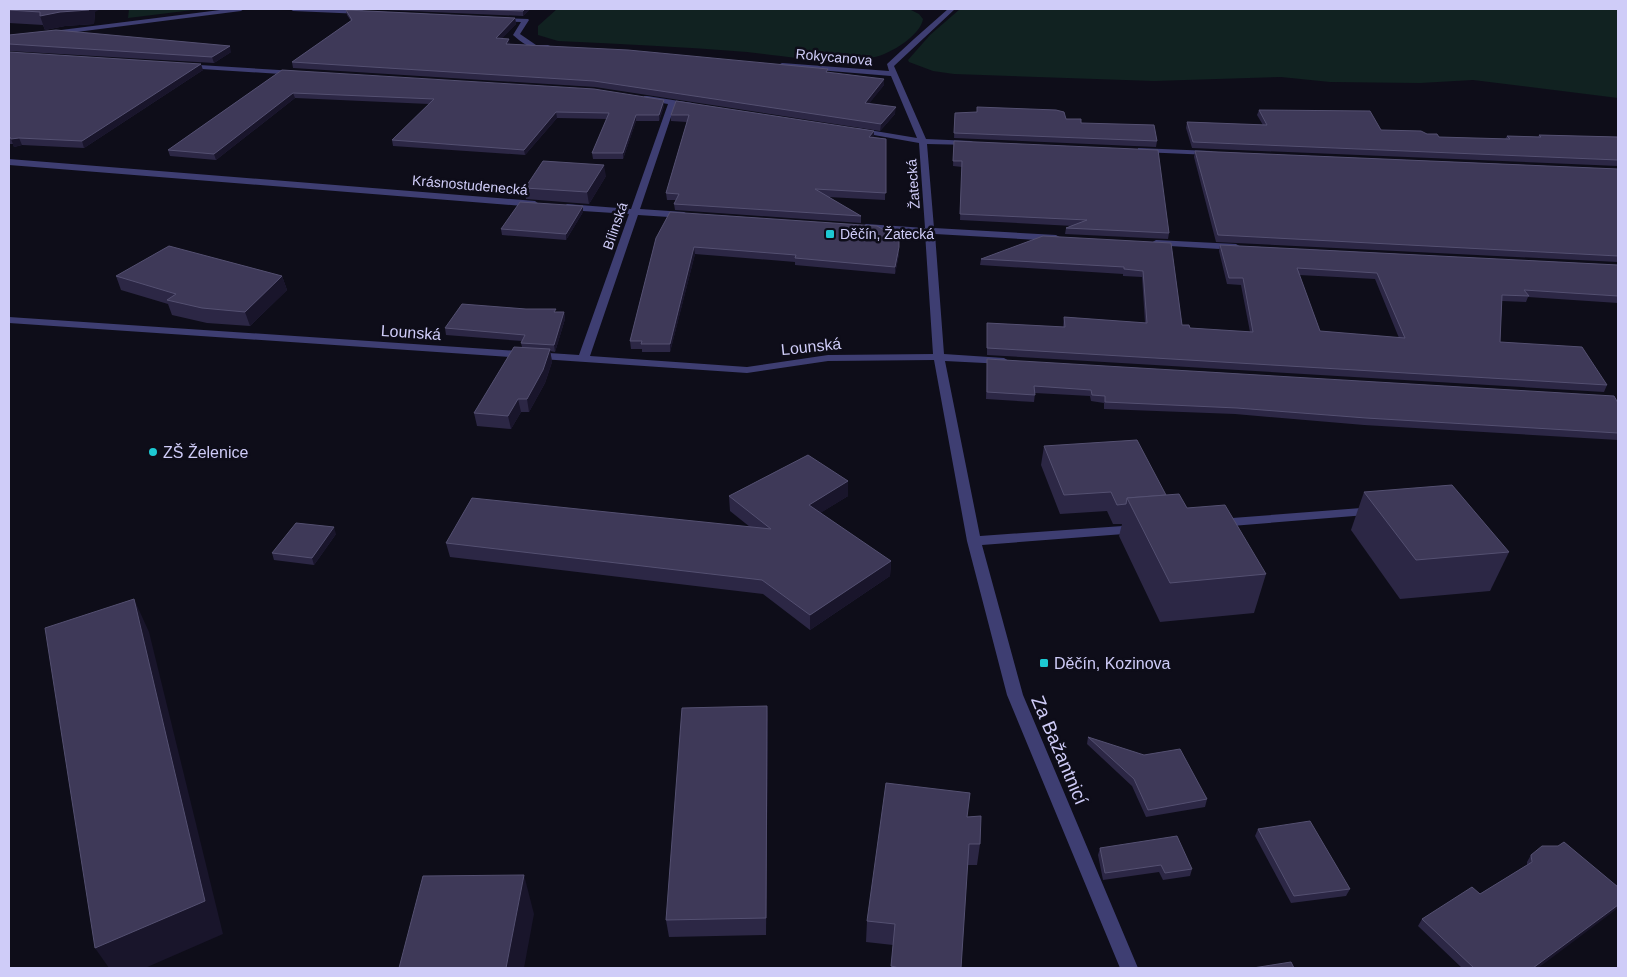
<svg xmlns="http://www.w3.org/2000/svg" width="1627" height="977" viewBox="0 0 1627 977" font-family="Helvetica,sans-serif">
<style>
.green{fill:#112221}
.lines{fill:none;stroke-linecap:round;stroke-linejoin:round}
.minor{fill:#3e3e72;fill-rule:evenodd}
.wall{fill:#2c2745;fill-rule:evenodd}
.shaded-wall{fill:#19152b}
.building{fill:#3e3958;stroke:#545071;fill-rule:evenodd}
.poi-dot{fill:#1dc9d3;stroke:#0e0d19;stroke-width:2}
.labels{text-anchor:middle;stroke-width:5;stroke-linejoin:round;paint-order:stroke}
.far-street-label{font-size:14px;fill:#cfccf8;stroke:#0e0d19}
.far-poi-label{font-size:14px;fill:#cfccf8;stroke:#0e0d19;text-anchor:start}
.street-label{font-size:16px;fill:#cfccf8;stroke:#0e0d19}
.poi-label{font-size:16px;fill:#cfccf8;stroke:#0e0d19;text-anchor:start}
.near-street-label{font-size:19px;fill:#cfccf8;stroke:#0e0d19}
</style>
<rect width="100%" height="100%" fill="#0e0d19"/>
<!-- green -->
<g class="green">
<polygon points="129,9 201,9 128,18"/>
<path d="M 557,9 L 909,9 L 919,14 L 923,19 C 921,35 890,54 875,57 C 834,66 788,56 747,52 C 684,47 621,44 558,41 L 538,35 L 538,26 Z"/>
<polygon points="960,9 1618,9 1618,98 1473,80 1420,83 1330,82 1281,77 1154,81 954,74 933,71 909,62 908,60 930,35"/>
</g>
<g class="lines">
<!-- minor -->
<g class="minor">
<polygon points="228,9 244,9 241,11 53,35 50,33 53,31"/>
<polygon points="290,9 362,10 365,12 362,14 293,11"/>
<polygon points="948,9 955,9 894,66 926,139 971,141 975,143 971,145 927,144 934,228 1056,235 1061,238 1056,241 935,234 944,354 1004,358 1009,361 1004,364 945,361 980,536 1137,525 1144,529 1137,533 982,545 1023,695 1138,968 1120,968 1007,695 967,541 934,360 828,361 747,373 9,323 9,317 579,355 629,214 567,210 563,207 567,204 631,209 668,104 644,100 644,96 647,96 692,103 696,105 692,107 675,105 640,209 684,212 689,215 684,218 638,215 590,356 747,367 828,355 933,354 925,233 866,230 861,227 866,224 925,228 919,143 857,132 853,130 857,128 917,138 891,76 782,67 778,65 782,63 889,71 887,64 914,39"/>
<path d="M 497,18 L 528,19 L 529,20 L 520,34 L 536,45 L 548,45 L 552,47 C 539,55 523,44 513,35 L 521,22 L 499,21 L 496,19 Z"/>
<polygon points="183,64 296,71 300,73 296,75 186,68 182,66"/>
<polygon points="1138,148 1211,151 1215,153 1211,155 1141,152 1138,152"/>
<polygon points="9,159 535,201 539,204 535,207 9,165"/>
<polygon points="1156,240 1236,244 1241,247 1236,250 1153,245 1151,243"/>
<polygon points="1374,507 1379,508 1380,511 1379,514 1219,527 1213,523 1219,519"/>
</g>
</g>
<!-- wall -->
<g class="wall">
<polygon points="9,9 95,12 94,24 65,26 45,30 43,25 9,23"/>
<polygon points="365,9 530,9 523,16"/>
<polygon points="346,10 515,18 516,24 502,38 510,44 828,72 884,85 869,103 895,114 880,131 595,87 293,68 292,62 351,21 347,15"/>
<polygon points="9,35 231,52 214,63 9,51"/>
<polygon points="9,52 203,70 84,148 22,145 14,147 13,144 9,144"/>
<polygon points="282,70 664,106 659,121 636,121 623,159 593,159 592,153 607,119 557,118 525,155 393,146 392,140 429,104 295,98 216,160 170,156 168,150"/>
<polygon points="676,101 886,139 885,200 828,197 861,216 861,223 675,210 674,204 676,200 667,200 666,193 687,122 671,121 671,115"/>
<polygon points="1259,110 1381,130 1427,134 1439,137 1505,139 1507,136 1538,137 1539,135 1618,137 1618,167 1618,166 1192,148 1186,128 1187,122 1263,125 1257,115"/>
<polygon points="955,113 1066,119 1157,141 1156,147 954,138"/>
<polygon points="954,141 1169,233 1168,239 1065,234 1066,228 1073,226 960,220 962,167 953,166"/>
<polygon points="1195,151 1618,169 1618,263 1618,262 1216,242 1194,157"/>
<polygon points="606,176 589,204 526,199 525,188"/>
<polygon points="583,212 566,240 502,235 501,229"/>
<polygon points="656,238 899,254 895,274 795,265 795,262 695,254 670,352 642,352 642,349 631,349 630,341"/>
<path d="M 1171,243 L 1182,325 L 1190,328 L 1250,332 L 1241,285 L 1227,284 L 1219,251 L 1220,245 L 1618,265 L 1618,303 L 1528,297 L 1526,302 L 1502,301 L 1500,342 L 1607,385 L 1604,392 L 987,355 L 987,323 L 1063,327 L 1064,317 L 1145,323 L 1142,277 L 1123,276 L 1123,274 L 980,265 L 981,259 ZM 1299,275 L 1375,279 L 1399,338 L 1320,331 Z"/>
<polygon points="116,276 282,276 287,290 250,326 207,323 172,315 168,304 121,290"/>
<polygon points="556,312 564,312 565,319 555,352 550,351 552,362 545,383 529,412 521,412 511,429 477,426 474,413 522,347 521,343 522,341 446,335 445,328"/>
<polygon points="987,359 1618,403 1618,440 1364,425 1235,414 1104,409 1104,403 1091,401 1090,396 1035,393 1034,402 986,399"/>
<polygon points="1044,446 1165,495 1187,508 1266,574 1254,613 1160,622 1119,536 1122,524 1113,524 1107,511 1060,514 1041,465"/>
<polygon points="848,481 848,496 820,513 891,561 890,576 810,630 763,594 450,557 446,543 750,527 730,511 729,496"/>
<polygon points="1364,492 1509,552 1490,591 1400,599 1351,530"/>
<polygon points="336,534 314,565 274,560 272,553"/>
<polygon points="767,706 768,724 766,935 669,937 666,920"/>
<polygon points="1088,737 1207,799 1205,807 1146,817 1132,786 1087,744"/>
<polygon points="967,817 980,844 977,865 967,865 961,968 891,968 893,945 866,942 867,921"/>
<polygon points="1258,829 1350,889 1346,896 1291,903 1255,836"/>
<polygon points="1100,848 1192,869 1190,876 1163,880 1159,872 1103,880 1098,855"/>
<polygon points="1531,855 1538,968 1462,968 1418,926 1422,919 1480,894 1527,865 1527,862"/>
</g>
<!-- shaded-wall -->
<g class="shaded-wall">
<polygon points="89,9 101,9 95,12 94,24 65,26 45,30 40,16 60,12"/>
<polygon points="525,9 530,9 523,16 523,11"/>
<polygon points="515,18 516,24 497,44 496,38"/>
<polygon points="509,39 510,44 506,44"/>
<polygon points="230,46 231,52 214,63 212,57"/>
<polygon points="201,64 203,70 84,148 82,141"/>
<polygon points="884,79 884,85 865,109 865,103"/>
<polygon points="293,93 295,98 216,160 214,154"/>
<polygon points="664,100 664,106 659,121 659,115"/>
<polygon points="896,107 895,114 880,131 881,124"/>
<polygon points="556,112 557,118 525,155 524,150"/>
<polygon points="636,115 636,121 623,159 623,153"/>
<polygon points="874,131 874,138 869,137"/>
<polygon points="19,138 22,145 14,147 11,139"/>
<polygon points="604,165 606,176 589,204 587,192"/>
<polygon points="583,206 583,212 566,240 566,234"/>
<polygon points="694,247 695,254 670,352 670,344"/>
<polygon points="899,247 899,254 895,274 895,267"/>
<polygon points="282,276 287,290 250,326 245,312"/>
<polygon points="564,312 565,319 555,352 554,345"/>
<polygon points="550,349 552,362 545,383 529,412 527,399"/>
<polygon points="518,399 521,412 511,429 508,416"/>
<polygon points="848,481 848,496 809,520 809,505"/>
<polygon points="334,527 336,534 314,565 312,558"/>
<polygon points="891,561 890,576 810,630 810,615"/>
<polygon points="134,599 149,632 223,934 145,968 109,968 95,948"/>
<polygon points="767,706 768,724 766,935 766,918"/>
<polygon points="524,875 534,914 524,968 506,968"/>
<polygon points="1618,905 1618,908 1538,968 1533,968"/>
</g>
<!-- building -->
<g class="building">
<polygon points="9,9 89,9 89,10 60,12 40,16 40,12 9,10"/>
<polygon points="469,9 525,9 523,11"/>
<polygon points="346,10 515,18 496,38 509,39 506,44 628,50 828,69 826,72 884,79 865,103 896,107 881,124 594,81 292,62 352,20"/>
<polygon points="56,30 230,46 212,57 9,44 9,35"/>
<polygon points="9,52 201,64 82,141 19,138 11,139 10,137 9,137"/>
<polygon points="282,70 594,89 664,100 659,115 636,115 623,153 592,153 609,113 556,112 524,150 392,140 434,99 293,93 214,154 168,150"/>
<polygon points="676,101 874,131 869,137 886,139 886,193 815,189 861,216 674,204 679,194 666,193 689,115 671,115"/>
<polygon points="977,107 1056,110 1064,112 1066,119 1081,119 1081,123 1154,125 1157,141 954,133 955,113 977,112"/>
<polygon points="1259,110 1370,111 1381,130 1421,131 1427,134 1437,134 1439,137 1510,139 1507,136 1541,137 1539,135 1618,137 1618,160 1193,142 1187,122 1267,125"/>
<polygon points="954,141 1158,150 1169,233 1066,228 1087,220 960,214 962,161 953,161"/>
<polygon points="1195,151 1618,169 1618,256 1218,235"/>
<polygon points="543,161 604,165 587,192 525,188"/>
<polygon points="520,202 583,206 566,234 501,229"/>
<polygon points="670,212 877,226 899,239 899,247 895,267 795,258 796,255 694,247 670,344 641,344 642,341 630,341 656,238"/>
<path d="M 1043,236 L 1171,243 L 1182,325 L 1189,325 L 1190,328 L 1253,332 L 1243,278 L 1229,278 L 1220,245 L 1618,265 L 1618,296 L 1524,290 L 1529,296 L 1502,295 L 1500,342 L 1582,347 L 1607,385 L 987,348 L 987,323 L 1065,327 L 1064,317 L 1147,323 L 1143,271 L 1124,269 L 1124,267 L 981,259 ZM 1297,268 L 1377,273 L 1405,338 L 1320,331 Z"/>
<polygon points="169,246 282,276 245,312 202,308 167,300 176,294 116,276"/>
<polygon points="462,304 526,309 556,309 554,312 564,312 554,345 521,343 525,335 445,328"/>
<polygon points="514,347 550,349 543,370 527,399 518,399 508,416 474,413"/>
<polygon points="987,359 1614,396 1618,403 1618,433 1366,418 1237,408 1105,402 1105,396 1092,395 1091,390 1034,386 1035,395 987,392"/>
<polygon points="1137,440 1166,495 1127,498 1126,504 1117,505 1111,492 1064,495 1044,446"/>
<polygon points="808,455 848,481 809,505 891,561 810,615 762,580 446,543 472,498 771,529 729,496"/>
<polygon points="1452,485 1509,552 1416,560 1364,492"/>
<polygon points="1179,494 1187,508 1225,505 1266,574 1170,583 1127,498"/>
<polygon points="296,523 334,527 312,558 272,553"/>
<polygon points="134,599 205,901 95,948 45,628"/>
<polygon points="767,706 766,918 666,920 682,708"/>
<polygon points="1088,737 1144,755 1180,749 1207,799 1148,810 1134,779"/>
<polygon points="886,783 970,793 967,817 981,816 980,844 969,844 961,968 899,968 891,966 895,924 867,921"/>
<polygon points="1310,821 1350,889 1294,896 1258,829"/>
<polygon points="1177,836 1192,869 1165,873 1161,865 1105,873 1100,848"/>
<polygon points="1564,842 1618,887 1618,905 1533,968 1474,968 1422,919 1472,887 1480,894 1532,862 1531,855 1542,846 1558,846"/>
<polygon points="524,875 506,968 399,968 423,876"/>
<polygon points="1291,962 1294,968 1253,968"/>
</g>
<!-- markers -->
<g class="poi-dot">
<rect x="825" y="229" width="10" height="10" rx="2.5"/>
<circle cx="153" cy="452" r="5"/>
<rect x="1039" y="658" width="10" height="10" rx="2.5"/>
</g>
<g class="labels">
<!-- far-street labels -->
<g class="far-street-label">
<text transform="translate(834 57) rotate(5)" y="5">Rokycanova</text>
<text transform="translate(913 184) rotate(-94)" y="5">Žatecká</text>
<text transform="translate(470 185) rotate(5)" y="5">Krásnostudenecká</text>
<text transform="translate(615 226) rotate(-71)" y="5">Bílinská</text>
</g>
<!-- far-poi labels -->
<g class="far-poi-label">
<text x="840" y="239">Děčín, Žatecká</text>
</g>
<!-- street labels -->
<g class="street-label">
<text transform="translate(411 332) rotate(4)" y="6">Lounská</text>
<text transform="translate(811 346) rotate(-6)" y="6">Lounská</text>
</g>
<!-- poi labels -->
<g class="poi-label">
<text x="163" y="458">ZŠ Želenice</text>
<text x="1054" y="669">Děčín, Kozinova</text>
</g>
<!-- near-street labels -->
<g class="near-street-label">
<text transform="translate(1060 750) rotate(67)" y="7">Za Bažantnicí</text>
</g>
</g>
<!-- border -->
<rect width="1627" height="977" fill="none" stroke="#cfccf8" stroke-width="20"/>
</svg>
